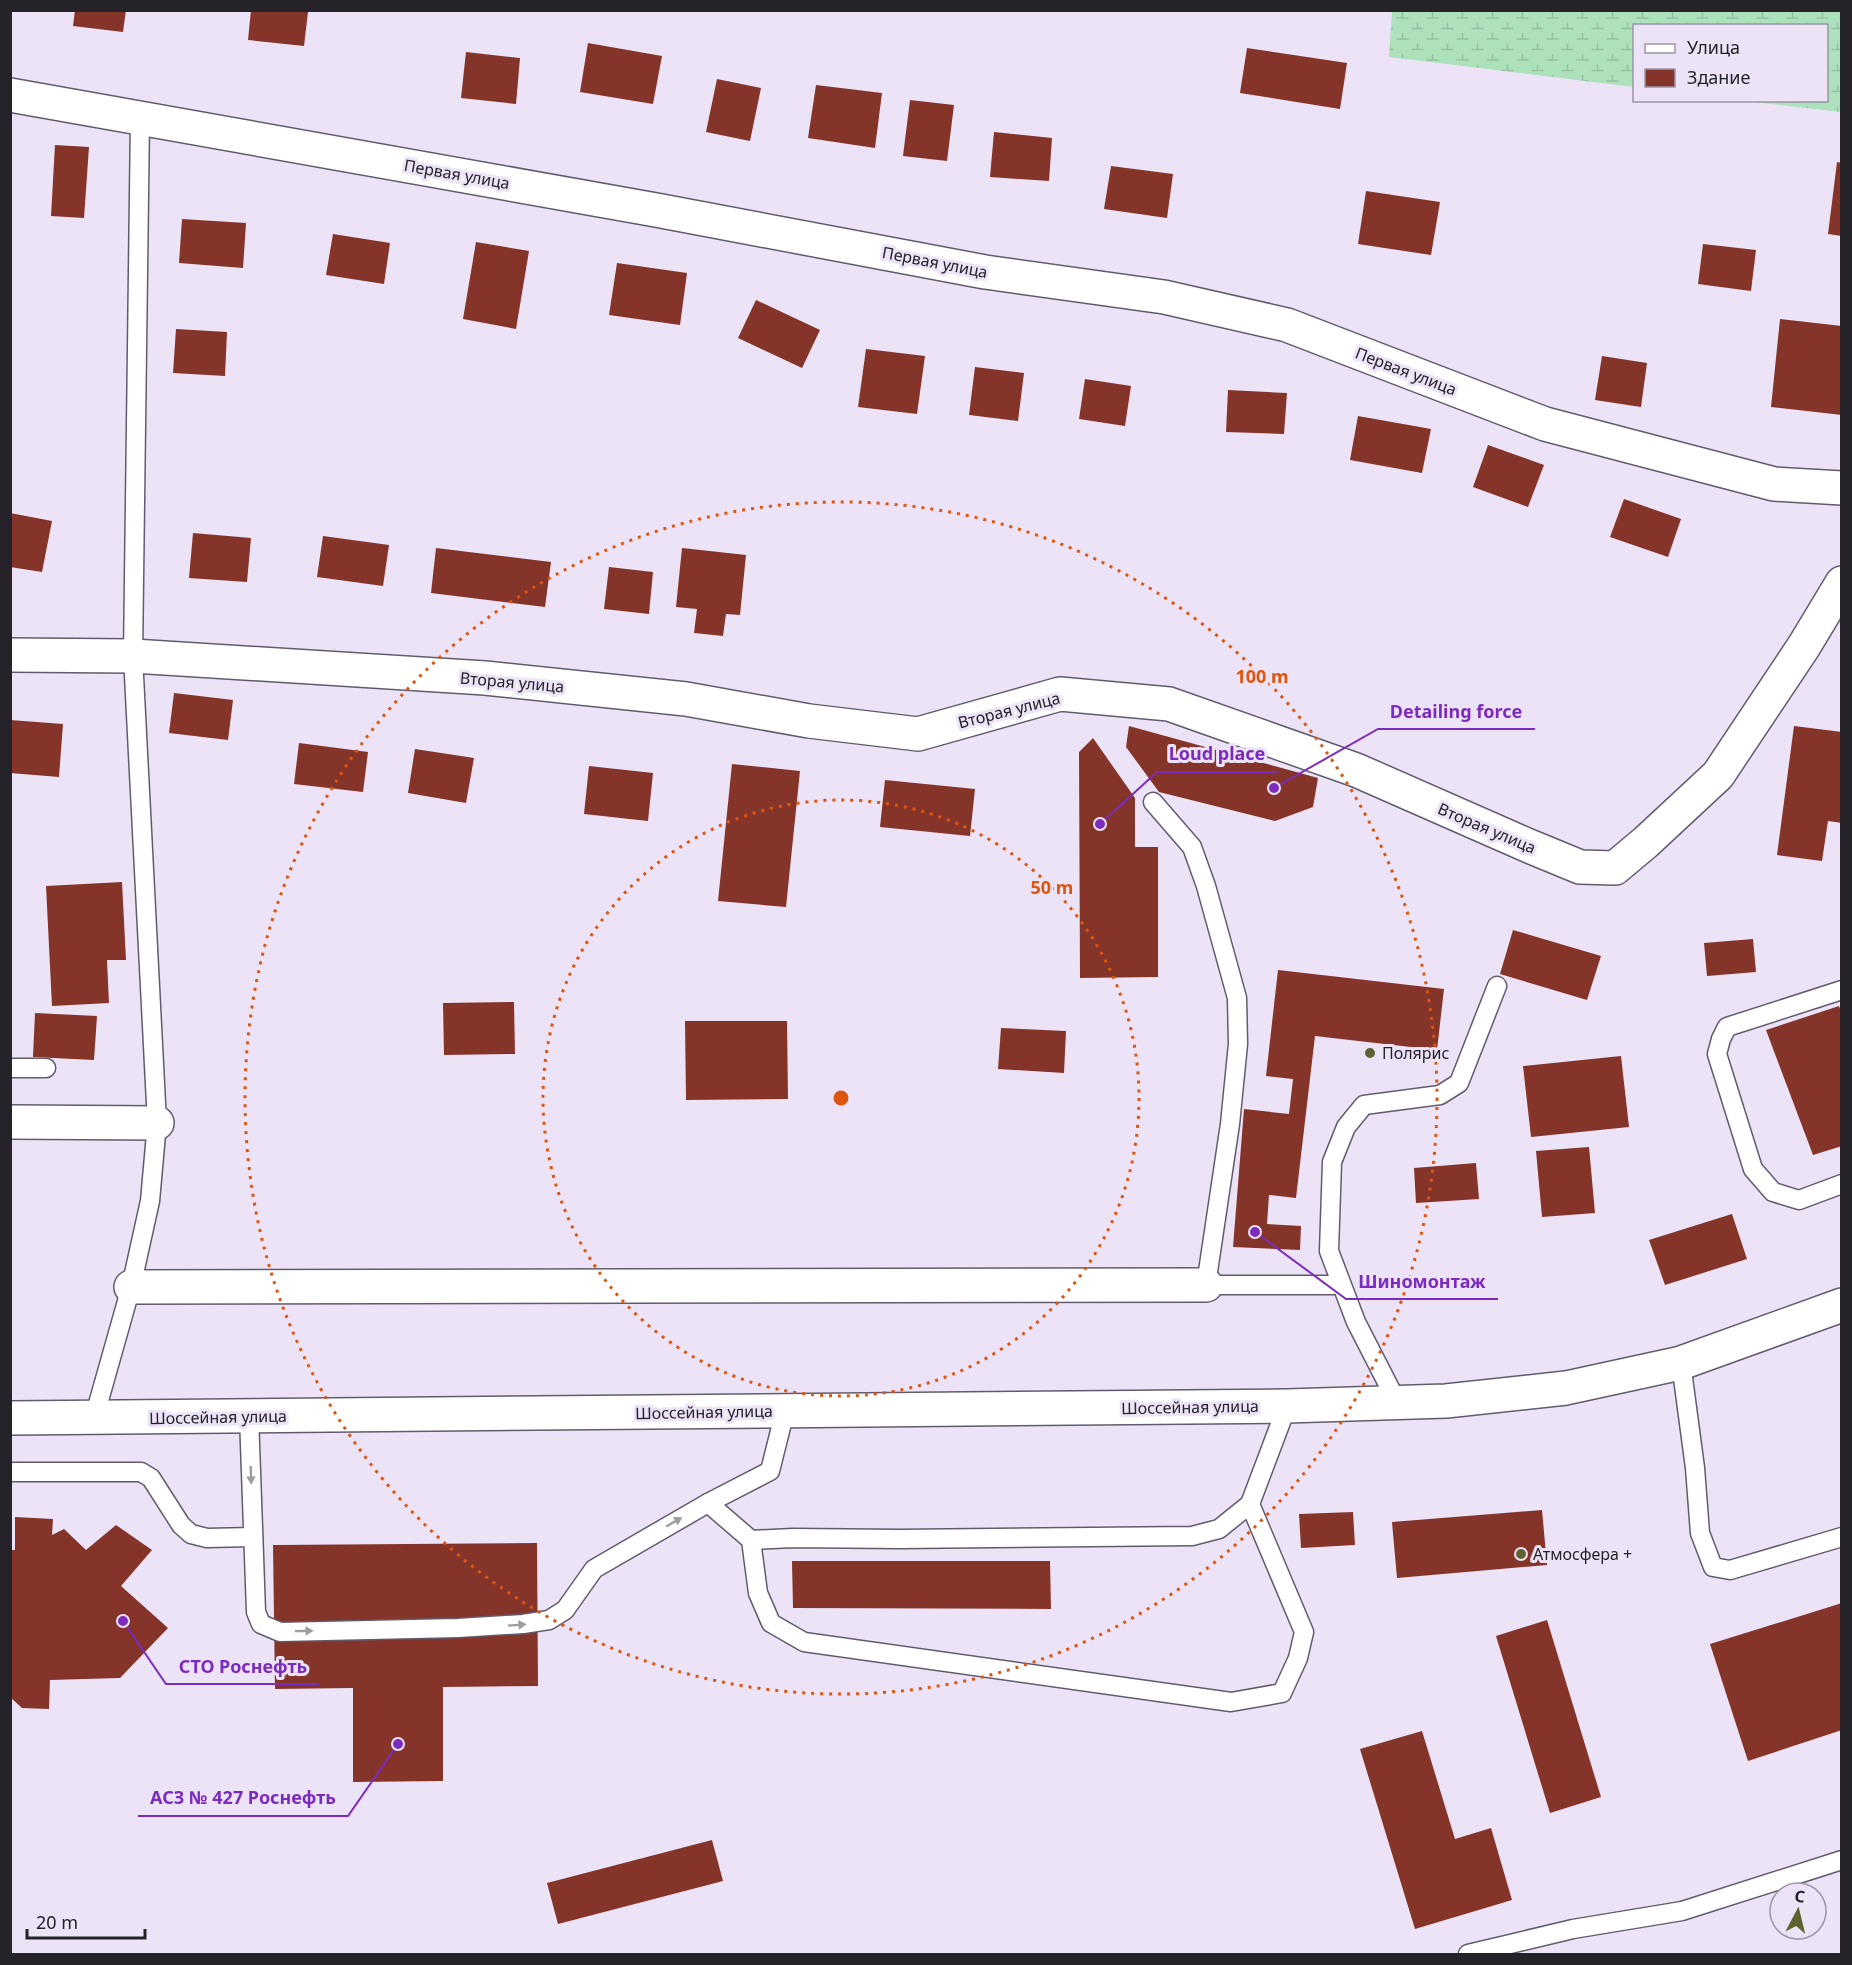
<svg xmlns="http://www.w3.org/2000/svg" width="1852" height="1965" viewBox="0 0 1852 1965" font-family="'Noto Sans',sans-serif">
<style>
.wetland{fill:url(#wetland-marsh)}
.building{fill:#85342a}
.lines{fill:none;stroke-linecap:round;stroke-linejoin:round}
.service-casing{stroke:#635b6d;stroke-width:21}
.minor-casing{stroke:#635b6d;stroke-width:36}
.primary-casing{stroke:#635b6d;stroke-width:36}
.service{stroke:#fff;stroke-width:18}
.minor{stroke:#fff;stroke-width:33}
.primary{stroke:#fff;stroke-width:33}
.oneway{fill:#9d9c9f}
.ring{fill:none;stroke:#de560d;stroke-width:3;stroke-dasharray:3 6}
.poi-dot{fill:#5f612e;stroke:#ece3f7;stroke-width:2}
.labels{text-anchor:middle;stroke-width:6;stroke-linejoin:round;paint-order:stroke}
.street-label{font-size:16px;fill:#252229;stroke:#ece3f7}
.poi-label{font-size:16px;fill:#252229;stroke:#ece3f7;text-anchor:start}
.centre{fill:#de560d;stroke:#ece3f7;stroke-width:3}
.ring-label{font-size:18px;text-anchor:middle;font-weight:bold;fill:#de560d;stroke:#ece3f7;stroke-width:6;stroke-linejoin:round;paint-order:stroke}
.leader{fill:none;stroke:#7b2cbf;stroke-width:2}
.callout-dot{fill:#7b2cbf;stroke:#ece3f7;stroke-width:2}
.callout-label{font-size:18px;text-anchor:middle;font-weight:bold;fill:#7b2cbf;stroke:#ece3f7;stroke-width:6;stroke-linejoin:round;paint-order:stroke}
</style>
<defs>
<pattern id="wetland-marsh" width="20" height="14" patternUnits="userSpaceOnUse" patternTransform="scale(1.5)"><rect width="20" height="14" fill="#ade1bc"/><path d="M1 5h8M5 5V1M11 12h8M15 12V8" fill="none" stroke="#95c1a2"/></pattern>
</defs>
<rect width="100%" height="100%" fill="#ece3f7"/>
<!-- wetland -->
<polygon class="wetland" points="1392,11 1841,11 1841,112 1744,101 1826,100 1826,26 1634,26 1634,87 1389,57"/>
<!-- building -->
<g class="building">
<polygon points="75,10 126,10 123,32 73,26"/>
<polygon points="251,10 308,12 304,46 248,40"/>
<polygon points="588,43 662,56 653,104 580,92"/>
<polygon points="1247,48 1347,63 1340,109 1240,93"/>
<polygon points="466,52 520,58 516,104 461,98"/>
<polygon points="717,79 761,88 750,141 706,132"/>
<polygon points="816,85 882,93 875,148 808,138"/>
<polygon points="910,100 954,105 947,161 903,156"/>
<polygon points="994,132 1052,138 1049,181 990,177"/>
<polygon points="55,145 89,147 84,218 51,216"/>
<polygon points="1837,162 1842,163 1842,236 1828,234"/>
<polygon points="1111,166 1173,174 1167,218 1104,209"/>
<polygon points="1366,191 1440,202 1431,255 1358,244"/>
<polygon points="182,219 246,223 243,268 179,263"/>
<polygon points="333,234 390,243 384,284 326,275"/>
<polygon points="476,242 529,251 516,329 463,319"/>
<polygon points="1703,244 1756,250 1751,291 1698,284"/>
<polygon points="617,263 687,273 680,325 609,315"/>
<polygon points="756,300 820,330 802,368 738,338"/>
<polygon points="1780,319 1842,326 1842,415 1771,407"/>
<polygon points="176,329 227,332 225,376 173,373"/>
<polygon points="866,349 925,356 917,414 858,407"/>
<polygon points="1602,356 1647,363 1641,407 1595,400"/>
<polygon points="975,367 1024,373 1018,421 969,415"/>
<polygon points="1085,379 1131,386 1125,426 1079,419"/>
<polygon points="1228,390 1287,393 1284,434 1226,432"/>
<polygon points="1358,416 1431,429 1422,473 1350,460"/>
<polygon points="1488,445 1544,465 1528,507 1473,487"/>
<polygon points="1624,499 1681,519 1668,557 1610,537"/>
<polygon points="10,513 52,521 42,572 10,567"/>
<polygon points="193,533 251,538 247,582 189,578"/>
<polygon points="323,536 389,545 383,586 317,577"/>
<polygon points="436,548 551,562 545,607 431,593"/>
<polygon points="682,548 746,555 740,615 726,614 723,636 694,633 697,609 676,607"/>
<polygon points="609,567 653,572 649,614 604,609"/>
<polygon points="174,693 233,700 228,740 169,733"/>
<polygon points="10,720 63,724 59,777 10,773"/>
<polygon points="1129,726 1318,778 1313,807 1275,821 1159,792 1126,747"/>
<polygon points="1794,726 1842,732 1842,823 1828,821 1822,861 1777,855"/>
<polygon points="1093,738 1135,798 1135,847 1158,847 1158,977 1080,978 1079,752"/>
<polygon points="299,743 368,752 363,792 294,784"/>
<polygon points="415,749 474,758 466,803 408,793"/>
<polygon points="732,764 800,771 786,907 718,901"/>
<polygon points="589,766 653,773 648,821 584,814"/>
<polygon points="885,780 975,789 970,836 880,827"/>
<polygon points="122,882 126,960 107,960 109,1003 52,1006 46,886"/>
<polygon points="1513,930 1601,956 1587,1000 1500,974"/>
<polygon points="1753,939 1756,972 1707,976 1704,943"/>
<polygon points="1278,970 1444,989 1437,1050 1315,1036 1296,1198 1269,1195 1267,1224 1301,1226 1300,1250 1233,1247 1244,1109 1289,1114 1293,1079 1266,1076"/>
<polygon points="514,1002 515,1054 444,1055 443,1003"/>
<polygon points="1839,1006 1842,1014 1842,1146 1813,1155 1766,1030"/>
<polygon points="35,1013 97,1016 94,1060 33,1057"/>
<polygon points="685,1021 787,1021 788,1099 686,1100"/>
<polygon points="1001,1028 1066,1031 1064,1073 998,1069"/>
<polygon points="1621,1056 1629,1127 1531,1137 1523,1066"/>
<polygon points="1589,1147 1595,1213 1542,1217 1536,1151"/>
<polygon points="1476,1163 1479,1199 1416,1203 1414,1168"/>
<polygon points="1732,1214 1747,1259 1665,1285 1649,1240"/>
<polygon points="1542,1510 1547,1565 1397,1578 1392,1522"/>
<polygon points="1353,1512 1355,1545 1301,1548 1299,1514"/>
<polygon points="15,1517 53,1519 52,1535 64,1529 86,1550 116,1525 152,1550 121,1586 168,1628 120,1678 50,1680 49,1709 22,1708 10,1697 10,1550 15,1550"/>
<polygon points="537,1543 538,1686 443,1687 443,1781 353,1782 353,1688 275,1689 273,1545"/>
<polygon points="792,1561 1050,1561 1051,1609 793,1608"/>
<polygon points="1842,1603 1842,1730 1748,1761 1710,1644"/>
<polygon points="1547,1620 1601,1797 1550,1813 1496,1636"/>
<polygon points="1422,1731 1455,1839 1491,1828 1512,1900 1415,1929 1360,1749"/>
<polygon points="712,1840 723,1881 558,1924 547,1883"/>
</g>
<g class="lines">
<!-- service casing -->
<g class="service-casing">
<g id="service">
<polyline points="1153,802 1192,847 1206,886 1237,998 1238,1044 1230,1124 1206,1285 1341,1285"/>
<polyline points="1842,990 1727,1027 1721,1039 1717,1054 1753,1169 1773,1192 1799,1200 1842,1184"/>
<polyline points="10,1068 46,1068"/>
<polyline points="1681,1363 1695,1468 1700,1533 1713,1567 1730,1570 1842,1537"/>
<polyline points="1397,1402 1356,1322 1329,1251 1332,1162 1346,1127 1364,1105 1440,1095 1459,1083 1497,986"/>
<polyline points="249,1416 256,1612 261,1624 280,1632 458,1628 523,1624 549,1620 565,1610 594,1569 708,1503 770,1471 785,1411"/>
<polyline points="94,1418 131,1287 150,1201 157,1123 133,656 140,118"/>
<polyline points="10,1472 141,1472 151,1478 181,1525 191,1534 207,1538 253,1537"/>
<polyline points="708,1503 751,1540 758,1593 771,1623 804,1642 1231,1702 1282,1693 1298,1658 1304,1632 1250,1504"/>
<polyline points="751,1540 793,1538 900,1539 1192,1536 1219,1529 1250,1504 1287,1406"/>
<polyline points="1468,1954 1573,1929 1682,1911 1842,1860"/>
</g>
</g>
<!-- minor casing -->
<g class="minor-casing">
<g id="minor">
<polyline points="10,95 656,210 985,272 1164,297 1287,325 1545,424 1774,484 1842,488"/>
<polyline points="10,655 133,656 485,678 686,699 809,721 918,734 1060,694 1169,704 1356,770 1529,846 1580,867 1615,868 1646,842 1718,775 1804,646 1842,583"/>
<polyline points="10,1122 157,1123"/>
<polyline points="131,1287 1206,1285"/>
</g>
</g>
<!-- primary casing -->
<g class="primary-casing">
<polyline id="primary" points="10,1418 1287,1406 1446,1401 1566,1388 1681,1363 1842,1305"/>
</g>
<!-- service -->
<use href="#service" class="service"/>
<!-- minor -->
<use href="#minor" class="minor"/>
<!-- primary -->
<use href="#primary" class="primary"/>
</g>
<!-- one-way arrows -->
<defs><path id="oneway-solid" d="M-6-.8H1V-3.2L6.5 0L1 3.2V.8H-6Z" transform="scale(1.5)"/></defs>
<g class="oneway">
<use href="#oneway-solid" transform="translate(251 1475) rotate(88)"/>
<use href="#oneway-solid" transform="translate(674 1522) rotate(-30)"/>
<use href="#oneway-solid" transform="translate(517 1625) rotate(-4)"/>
<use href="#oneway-solid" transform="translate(304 1631) rotate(-1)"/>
</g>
<!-- distance rings -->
<g class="ring">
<circle cx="841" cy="1098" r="298"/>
<circle cx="841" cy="1098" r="596"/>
</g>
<!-- markers -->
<g class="poi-dot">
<circle cx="1370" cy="1053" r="6"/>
<circle cx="1521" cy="1554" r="6"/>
</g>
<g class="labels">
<!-- street labels -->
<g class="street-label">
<text transform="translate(457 174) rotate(10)" y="6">Первая улица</text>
<text transform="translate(935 262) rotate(11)" y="6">Первая улица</text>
<text transform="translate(1406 371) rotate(21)" y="6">Первая улица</text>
<text transform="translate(512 682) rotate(5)" y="6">Вторая улица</text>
<text transform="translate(1009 710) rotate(-14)" y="6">Вторая улица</text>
<text transform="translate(1487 828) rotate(23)" y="6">Вторая улица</text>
<text transform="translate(1190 1407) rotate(-1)" y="6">Шоссейная улица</text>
<text transform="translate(704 1412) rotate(-1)" y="6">Шоссейная улица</text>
<text transform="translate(218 1417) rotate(-1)" y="6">Шоссейная улица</text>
</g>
<!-- poi labels -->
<g class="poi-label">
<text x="1382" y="1059">Полярис</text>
<text x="1533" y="1560">Атмосфера +</text>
</g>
</g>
<circle cx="841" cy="1098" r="9" class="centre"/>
<g class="ring-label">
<text x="1262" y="683">100 m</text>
<text x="1052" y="894">50 m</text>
</g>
<!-- callouts -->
<path class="leader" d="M1274 788L1378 729H1535M1100 824L1157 772H1278M1255 1232L1346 1299H1498M123 1621L166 1684H319M398 1744L348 1816H138"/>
<g class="callout-dot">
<circle cx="1274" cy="788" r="6"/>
<circle cx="1100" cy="824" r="6"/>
<circle cx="1255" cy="1232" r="6"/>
<circle cx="123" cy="1621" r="6"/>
<circle cx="398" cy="1744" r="6"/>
</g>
<g class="callout-label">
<text x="1456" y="718">Detailing force</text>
<text x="1217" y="760">Loud place</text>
<text x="1422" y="1288">Шиномонтаж</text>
<text x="243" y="1673">СТО Роснефть</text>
<text x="243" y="1804">АСЗ № 427 Роснефть</text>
</g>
<!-- border -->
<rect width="1852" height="1965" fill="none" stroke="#252229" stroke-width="24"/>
<!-- legend -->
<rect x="1633" y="24" width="195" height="78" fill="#ece3f7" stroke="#9c96a5" stroke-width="1.5"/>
<rect x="1645" y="44" width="30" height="9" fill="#ffffff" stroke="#9c96a5" stroke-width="1.5"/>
<text x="1687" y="54" font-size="18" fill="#252229">Улица</text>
<rect x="1645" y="69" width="30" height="18" fill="#85342a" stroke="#9c96a5" stroke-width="1.5"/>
<text x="1687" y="84" font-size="18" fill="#252229">Здание</text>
<!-- north arrow -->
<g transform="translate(1798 1911) rotate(7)"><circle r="28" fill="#ece3f7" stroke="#9c96a5" stroke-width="1.5"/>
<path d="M0-4.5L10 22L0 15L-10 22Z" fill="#5f612e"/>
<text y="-9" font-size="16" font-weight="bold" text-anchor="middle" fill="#252229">С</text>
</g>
<!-- scale -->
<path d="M27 1929v9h118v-9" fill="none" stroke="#252229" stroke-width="3"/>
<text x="36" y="1929" font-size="18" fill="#252229" stroke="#ece3f7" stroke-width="4.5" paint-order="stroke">20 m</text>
</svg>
